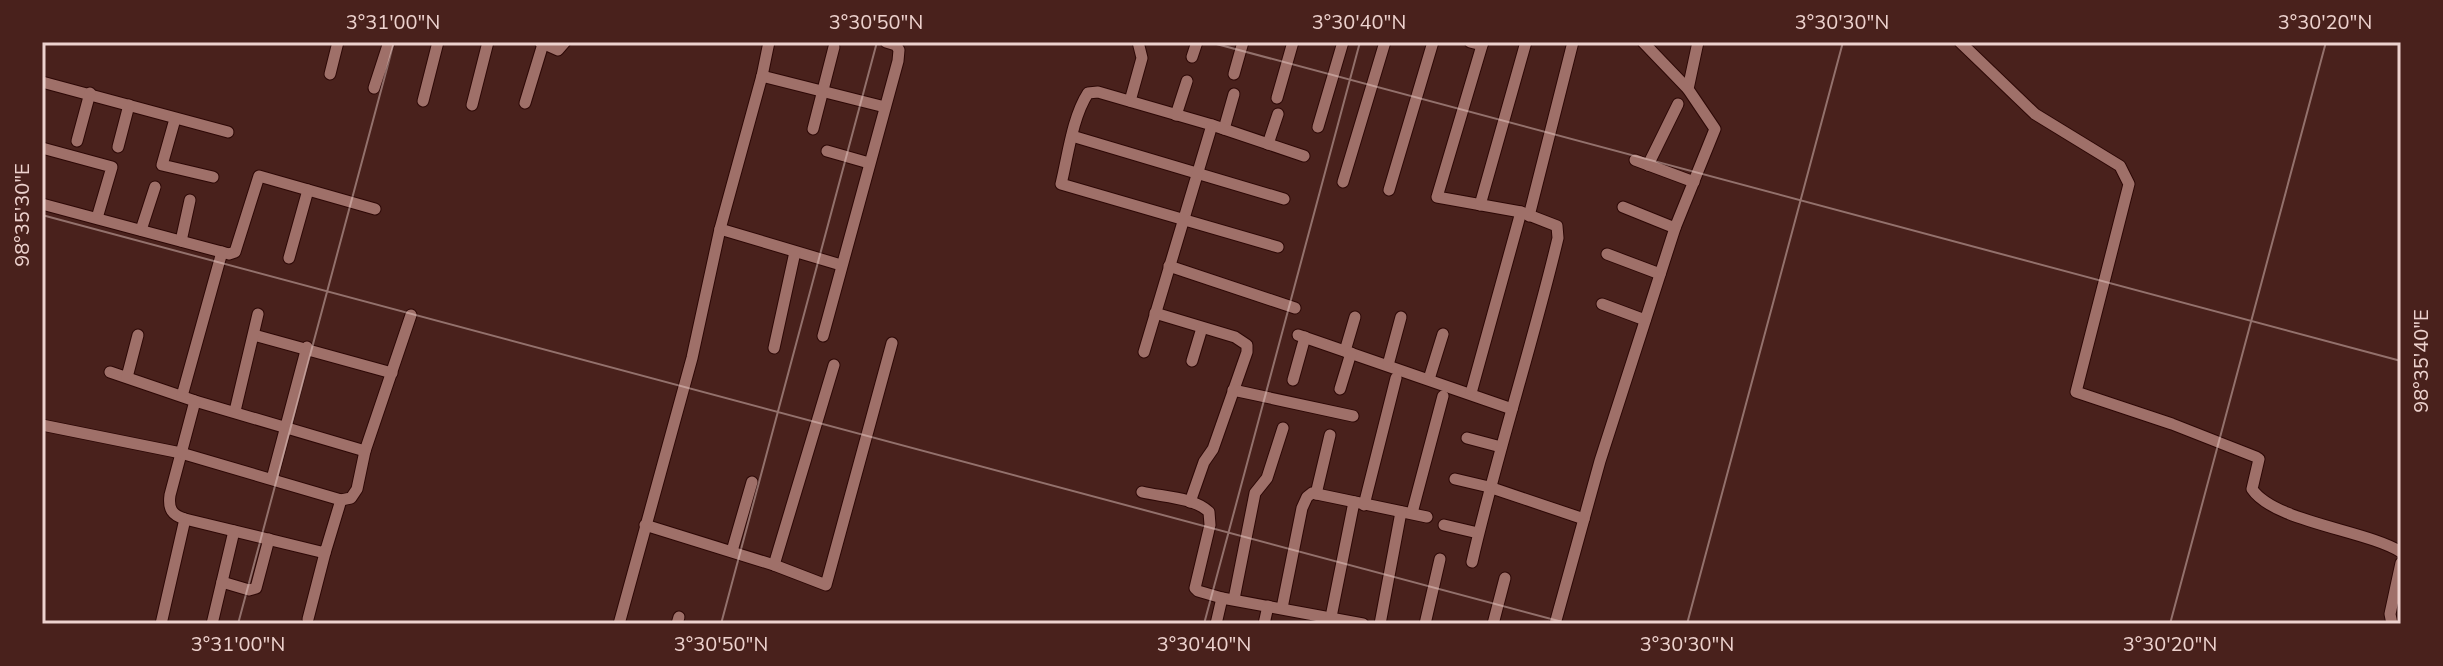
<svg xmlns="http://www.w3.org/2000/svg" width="2443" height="666" viewBox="0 0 2443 666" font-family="'Nunito Sans',sans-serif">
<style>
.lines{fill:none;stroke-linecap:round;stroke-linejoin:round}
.street-casing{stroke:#2d0806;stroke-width:13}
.street{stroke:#9f7069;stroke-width:11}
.ticks{fill:none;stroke:#edd2ce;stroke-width:2;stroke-opacity:0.45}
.neatline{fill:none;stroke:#edd2ce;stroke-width:3}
.ticks-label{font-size:20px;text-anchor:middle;fill:#edd2ce}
</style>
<rect width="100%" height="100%" fill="#49211c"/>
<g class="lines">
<!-- street casing -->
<g class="street-casing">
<g id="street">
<polyline points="540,42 558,50 565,42"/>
<polyline points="1470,42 1482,45"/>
<path d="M 1960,42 L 2035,114 L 2120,166 L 2129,184 L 2076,392 L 2172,424 L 2256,457 L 2259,459 L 2252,489 C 2274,522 2366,530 2401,552"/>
<polyline points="1192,57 1197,42"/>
<polyline points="330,74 338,42"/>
<polyline points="1234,74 1243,42"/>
<polyline points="762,76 885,107"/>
<polyline points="42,82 228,132"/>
<polyline points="374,88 389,42"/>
<polyline points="1688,89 1698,42"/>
<polyline points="1277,98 1293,42"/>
<polyline points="423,101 438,42"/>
<polyline points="1130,101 1142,58 1138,42"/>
<polyline points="525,103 543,44"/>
<polyline points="472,105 488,42"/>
<polyline points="1176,115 1187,81"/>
<polyline points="175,119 162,165 213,177"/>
<polyline points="1318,127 1343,42"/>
<polyline points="813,129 834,47"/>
<polyline points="1224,129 1234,94"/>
<polyline points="1072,136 1284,199"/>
<polyline points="77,141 90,93"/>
<polyline points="1268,144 1278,114"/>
<polyline points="118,147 129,105"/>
<polyline points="42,148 112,167 97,218"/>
<polyline points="827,151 869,163"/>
<polyline points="1635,160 1694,182"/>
<polyline points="1648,165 1678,104"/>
<polyline points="1343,182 1385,42"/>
<polyline points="1389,190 1433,42"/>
<polyline points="42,204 229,254 235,252 259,176 375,209"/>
<polyline points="1480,205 1526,42"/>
<polyline points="1623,207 1675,228"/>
<polyline points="1529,216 1573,42"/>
<polyline points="720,229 841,265"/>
<polyline points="141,230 155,187"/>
<polyline points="181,241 190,200"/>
<path d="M 1278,247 L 1061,184 C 1068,156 1072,118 1088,93 L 1098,92 L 1212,125 L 1304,156"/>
<polyline points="1607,254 1660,274"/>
<polyline points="289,258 308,190"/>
<polyline points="1169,266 1295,308"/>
<polyline points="1602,304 1645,320"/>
<polyline points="1155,313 1235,337 1247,345 1247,352 1213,449 1204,462 1190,502"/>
<polyline points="254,335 392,373"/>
<polyline points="1298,335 1512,409"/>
<polyline points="823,336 898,61 899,50 896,45 886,42"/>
<polyline points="774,348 795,252"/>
<polyline points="1345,351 1355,317"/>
<polyline points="1144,352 1212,125"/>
<polyline points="1192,361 1202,328"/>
<polyline points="1388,365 1401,317"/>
<polyline points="110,372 195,401 365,451"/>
<polyline points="127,377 138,335"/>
<polyline points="1429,379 1443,334"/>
<polyline points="1293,380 1305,337"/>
<polyline points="1340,389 1351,353"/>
<polyline points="1233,390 1353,416"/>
<polyline points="1471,393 1521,212"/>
<polyline points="182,396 222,252"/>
<path d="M 195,401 L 170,495 C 168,509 172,515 185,519 L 325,553 L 341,500"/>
<polyline points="235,411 258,314"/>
<polyline points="42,425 181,453 341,500 351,498 357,489 365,451 411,315"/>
<polyline points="1467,438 1501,447"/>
<polyline points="272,479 307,347"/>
<polyline points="1455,479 1489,487 1584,519"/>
<path d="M 1142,492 C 1162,497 1194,497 1209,512 L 1210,525 L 1195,588 L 1198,591 L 1222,598 L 1363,624"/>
<polyline points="1316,494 1330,435"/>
<polyline points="1364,505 1396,378"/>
<polyline points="1412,513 1443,396"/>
<polyline points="645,525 774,565 826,585 892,343"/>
<polyline points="1444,525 1478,533"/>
<polyline points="732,551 752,482"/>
<path d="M 1472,562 C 1497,453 1532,347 1558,238 L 1557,226 L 1521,212 L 1437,197 L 1483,42"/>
<polyline points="774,565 834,365"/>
<polyline points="222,582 249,590 256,588 269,539"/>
<polyline points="1234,599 1255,493 1267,478 1283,428"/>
<polyline points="1282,608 1302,508 1307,497 1312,493 1427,517"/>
<polyline points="1331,617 1354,502"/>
<polyline points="308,619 325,553"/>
<polyline points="161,624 185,519"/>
<polyline points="212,624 234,531"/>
<polyline points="619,624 692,358 720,229 762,76 769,42"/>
<polyline points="677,624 679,617"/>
<polyline points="1216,624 1222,598"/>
<polyline points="1264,624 1268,606"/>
<polyline points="1380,624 1401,512"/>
<polyline points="1425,624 1440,559"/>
<polyline points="1493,624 1505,578"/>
<polyline points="1555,624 1600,461 1675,228 1715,129 1688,89 1643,42"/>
<polyline points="2392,624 2390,614 2401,563"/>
</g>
</g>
<!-- street -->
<use href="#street" class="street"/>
</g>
<!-- ticks -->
<path class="ticks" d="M 1209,42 L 2401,361M 42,215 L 1570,624M 238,624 L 394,42M 721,624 L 877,42M 1204,624 L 1360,42M 1687,624 L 1843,42M 2170,624 L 2326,42"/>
<!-- border -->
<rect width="2443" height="666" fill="none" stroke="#49211c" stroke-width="88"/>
<rect x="44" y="44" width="2355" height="578" class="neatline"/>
<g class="ticks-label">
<text x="393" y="29">3°31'00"N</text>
<text x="876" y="29">3°30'50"N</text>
<text x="1359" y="29">3°30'40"N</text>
<text x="1842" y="29">3°30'30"N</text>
<text x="2325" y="29">3°30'20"N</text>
<text transform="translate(22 215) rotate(-90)" y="7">98°35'30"E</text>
<text transform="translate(2421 361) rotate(-90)" y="7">98°35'40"E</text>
<text x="238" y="651">3°31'00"N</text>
<text x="721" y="651">3°30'50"N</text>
<text x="1204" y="651">3°30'40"N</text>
<text x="1687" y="651">3°30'30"N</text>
<text x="2170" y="651">3°30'20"N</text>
</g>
</svg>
